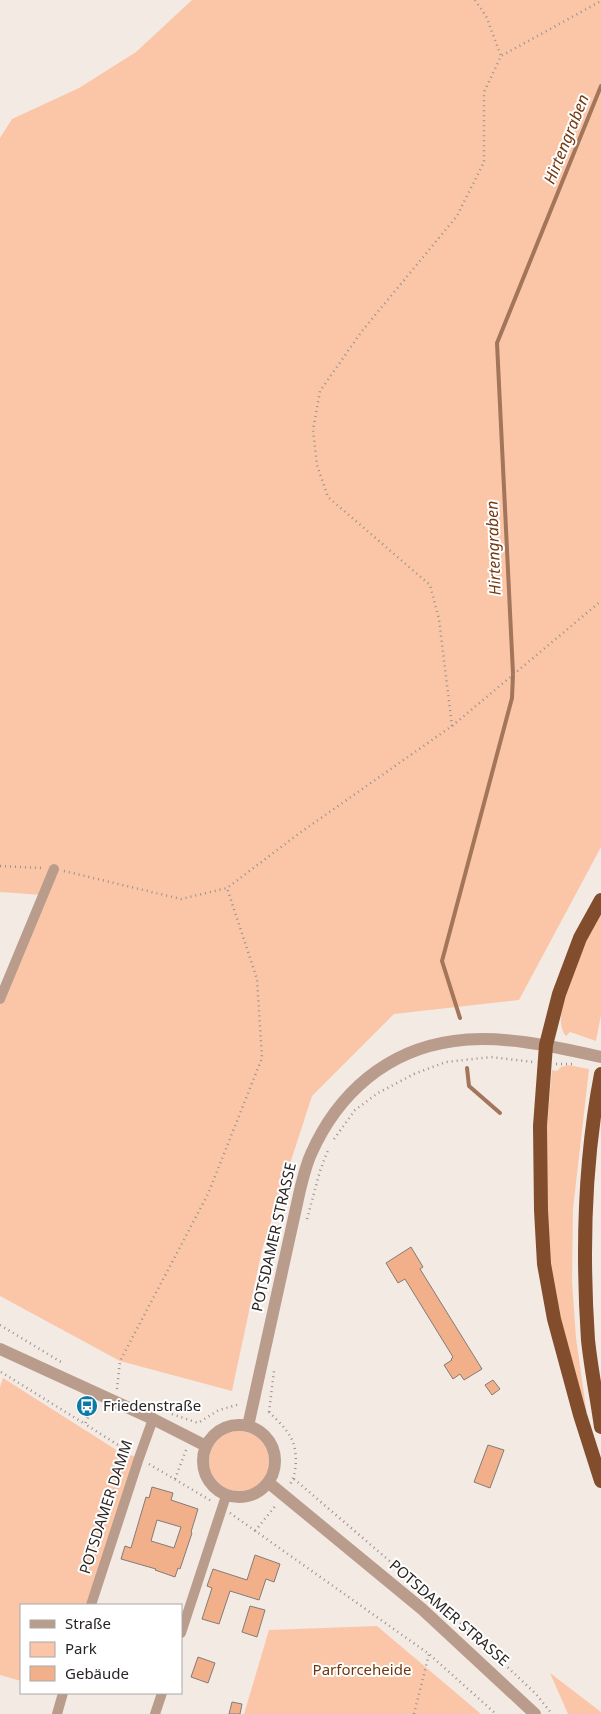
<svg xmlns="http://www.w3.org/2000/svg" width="601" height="1714" viewBox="0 0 601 1714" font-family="'Noto Sans',sans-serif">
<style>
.green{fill:#fbc6a8}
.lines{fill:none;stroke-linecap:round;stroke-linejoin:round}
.stream{stroke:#a3755a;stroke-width:4}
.building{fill:#f1b08a;stroke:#847b77;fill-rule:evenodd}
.path{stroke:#98918d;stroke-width:2.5;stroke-dasharray:1 4;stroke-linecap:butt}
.minor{stroke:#b99c8c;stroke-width:10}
.tertiary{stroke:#b99c8c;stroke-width:12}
.trunk{stroke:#824d2c;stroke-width:14}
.labels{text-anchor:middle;stroke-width:4;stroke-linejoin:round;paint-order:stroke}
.street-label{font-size:15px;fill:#292523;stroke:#fff}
.poi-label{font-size:15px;fill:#292523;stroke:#fff;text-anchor:start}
.park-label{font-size:15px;fill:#72370c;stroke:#fff}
.water-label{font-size:16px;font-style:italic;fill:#74390f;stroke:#fff}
</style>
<rect width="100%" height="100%" fill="#f3eae4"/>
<!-- green -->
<g class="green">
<polygon points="192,0 601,0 601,847 519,1000 394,1014 312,1096 262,1250 232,1391 120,1361 0,1296 0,1000 42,895 0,892 0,138 12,119 79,88 136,52"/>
<path d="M 601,906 L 601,1015 L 596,1041 L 570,1032 L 566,1036 C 546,1015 590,930 601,906 Z"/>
<polygon points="568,1065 589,1069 573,1209 572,1281 576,1338 587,1415 556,1303 547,1241 544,1162 552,1070 557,1071 561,1067"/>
<polygon points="3,1378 118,1451 139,1458 91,1605 21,1605 21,1681 0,1675 0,1387"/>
<circle cx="239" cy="1461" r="30"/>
<polygon points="377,1626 481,1714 244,1714 269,1630"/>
<polygon points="550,1673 601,1712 601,1714 568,1714"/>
</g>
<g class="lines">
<!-- stream -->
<g class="stream">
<polyline points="460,1018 442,961 512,698 513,674 497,343 601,86"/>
<polyline points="467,1068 469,1086 500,1113"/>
</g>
</g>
<!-- building -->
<g class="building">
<polygon points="411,1247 423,1267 420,1269 482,1369 464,1380 460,1374 453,1379 444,1365 452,1360 451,1359 453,1357 405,1279 398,1283 386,1263"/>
<polygon points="493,1380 500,1389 492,1395 485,1385"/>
<polygon points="488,1445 504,1450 490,1488 474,1482"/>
<path d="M 152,1487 L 173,1493 L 171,1500 L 198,1509 L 191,1532 L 192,1533 L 180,1569 L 178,1568 L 175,1577 L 155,1570 L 156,1569 L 121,1559 L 125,1546 L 131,1548 L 146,1497 L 149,1498 ZM 157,1520 L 181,1527 L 174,1548 L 151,1541 Z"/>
<polygon points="255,1555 280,1564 274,1582 266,1579 259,1600 230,1591 219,1624 202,1619 212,1588 207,1586 213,1569 247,1580"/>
<polygon points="250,1606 265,1610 257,1637 242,1632"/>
<polygon points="198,1657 215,1663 208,1683 191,1677"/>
<polygon points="232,1702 242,1704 240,1714 229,1714"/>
</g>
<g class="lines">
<!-- path -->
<g class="path">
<polyline points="475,0 486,16 501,56"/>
<polyline points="452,726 439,619 430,585 328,497 317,465 313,430 320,391 362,331 457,216 484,162 484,92 501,56 601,1"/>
<polyline points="0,866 43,868"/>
<polyline points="64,871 181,899 227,888 301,832 452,726 601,601"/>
<polyline points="556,1064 573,1064"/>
<polyline points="334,1139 355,1110 378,1093 414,1074 446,1062 491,1057 533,1062"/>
<polyline points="307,1219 320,1171 328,1150"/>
<polyline points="0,1325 61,1362"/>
<polyline points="1,1372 85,1424"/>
<polyline points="117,1389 120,1361 208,1194 262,1058 257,979 227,888"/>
<polyline points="269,1412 274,1371"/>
<path d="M 269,1412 C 276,1419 285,1427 290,1436 C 298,1449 298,1473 289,1486"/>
<polyline points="90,1413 85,1424 129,1452"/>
<polyline points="172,1414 198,1423 219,1410 240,1404"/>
<polyline points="149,1464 213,1502"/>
<polyline points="175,1479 186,1450"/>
<polyline points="294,1479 448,1611 536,1694 552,1714"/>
<polyline points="230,1513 429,1654 496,1714"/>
<polyline points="255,1531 276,1505"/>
<polyline points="414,1714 429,1654"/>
</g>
<!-- minor -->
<g class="minor">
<polyline points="0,999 54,869"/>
<polyline points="91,1605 139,1458 153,1419"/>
<polyline points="181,1633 226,1496"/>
<polyline points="57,1714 63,1693"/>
<polyline points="155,1714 162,1693"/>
</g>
<!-- tertiary -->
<g class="tertiary">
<polyline points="0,1349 153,1419 206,1446"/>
<circle cx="239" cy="1461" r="36"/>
<path d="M 248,1426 L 300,1190 C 303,1178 306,1165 311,1154 C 338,1093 387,1050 454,1041 C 500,1034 556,1047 601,1057"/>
<polyline points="269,1483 422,1609 535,1714"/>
</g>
<!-- trunk -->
<g class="trunk">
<polyline points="601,900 580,938 559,994 546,1045 540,1126 541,1210 544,1264 554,1319 580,1415 601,1481"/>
<path d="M 601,1074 C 584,1162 582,1251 588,1340 C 591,1369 597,1398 601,1427"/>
</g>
</g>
<!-- icons -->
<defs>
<g id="bus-disc" transform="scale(1.125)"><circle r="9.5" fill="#0b7ba4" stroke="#fff"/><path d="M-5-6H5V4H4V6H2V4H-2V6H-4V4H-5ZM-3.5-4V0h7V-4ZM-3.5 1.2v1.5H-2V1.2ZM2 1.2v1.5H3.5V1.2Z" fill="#fff"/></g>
</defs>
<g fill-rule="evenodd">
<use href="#bus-disc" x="87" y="1406"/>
</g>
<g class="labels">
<!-- street labels -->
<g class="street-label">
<text transform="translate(274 1237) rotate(-77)" y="5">POTSDAMER STRASSE</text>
<text transform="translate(106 1507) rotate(-72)" y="5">POTSDAMER DAMM</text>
<text transform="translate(449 1613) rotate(41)" y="5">POTSDAMER STRASSE</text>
</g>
<!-- poi labels -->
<g class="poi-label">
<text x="103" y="1411">Friedenstraße</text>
</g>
<!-- park labels -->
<g class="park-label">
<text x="362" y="1675">Parforceheide</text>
</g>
<!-- water labels -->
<g class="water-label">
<text transform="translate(566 139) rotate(-68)" y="6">Hirtengraben</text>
<text transform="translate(493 548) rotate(-92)" y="6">Hirtengraben</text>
</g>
</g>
<!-- legend -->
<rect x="20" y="1604" width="162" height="90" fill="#ffffff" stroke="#a9a8a7"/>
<rect x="30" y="1620" width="25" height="8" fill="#b99c8c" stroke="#a9a8a7"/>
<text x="65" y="1629" font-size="15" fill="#292523">Straße</text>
<rect x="30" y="1642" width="25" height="15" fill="#fbc6a8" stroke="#a9a8a7"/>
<text x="65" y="1654" font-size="15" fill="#292523">Park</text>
<rect x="30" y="1666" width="25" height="15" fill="#f1b08a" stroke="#a9a8a7"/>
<text x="65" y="1679" font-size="15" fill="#292523">Gebäude</text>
</svg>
